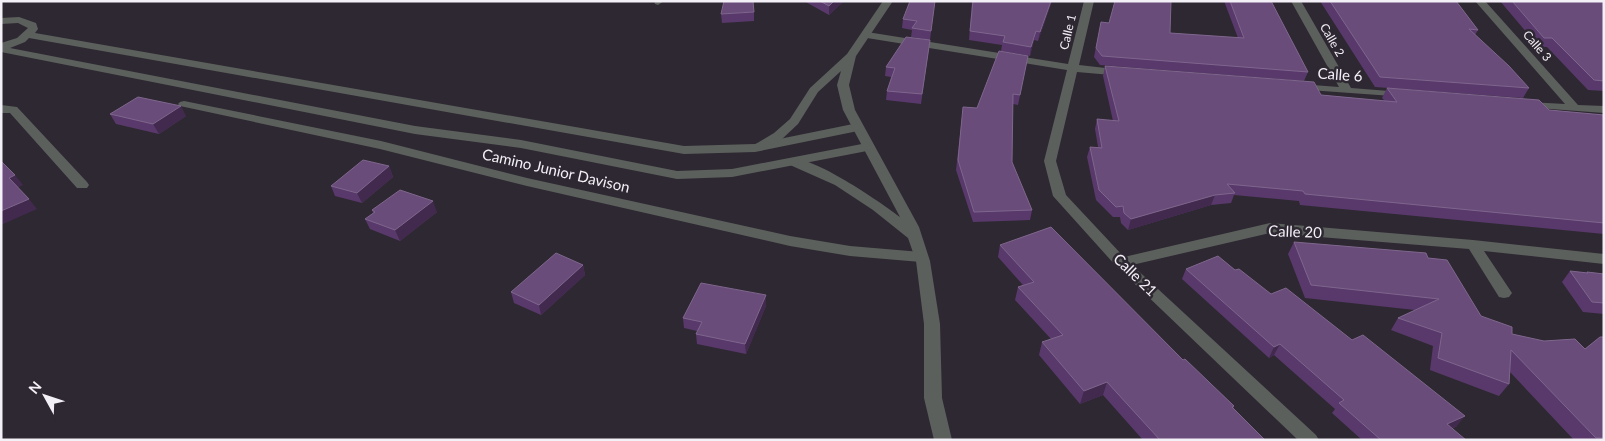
<svg xmlns="http://www.w3.org/2000/svg" width="1605" height="441" viewBox="0 0 1605 441" font-family="Lato,sans-serif">
<style>
.lines{fill:none;stroke-linecap:round;stroke-linejoin:round}
.minor{fill:#5c605c;fill-rule:evenodd}
.tertiary{fill:#5c605c;fill-rule:evenodd}
.wall{fill:#59396b}
.shaded-wall{fill:#412a4e}
.building{fill:#694c7a;stroke:#7f668d}
.labels{text-anchor:middle;stroke-width:5;stroke-linejoin:round;paint-order:stroke}
.far-street-label{font-size:12px;fill:#f4f0f7;stroke:#2e2832}
.street-label{font-size:15px;fill:#f4f0f7;stroke:#2e2832}
</style>
<rect width="100%" height="100%" fill="#2e2832"/>
<g class="lines">
<!-- minor -->
<g class="minor">
<polygon points="654,1 664,1 658,5 655,4"/>
<polygon points="1084,1 1094,1 1079,65 1123,70 1129,73 1123,76 1077,72 1056,161 1066,195 1124,257 1270,223 1473,240 1604,254 1604,264 1484,251 1512,293 1509,297 1504,298 1499,297 1469,249 1270,233 1132,265 1316,435 1319,440 1298,440 1116,266 1053,196 1044,161 1067,70 867,38 862,35 867,32 1068,64"/>
<polygon points="1291,1 1301,1 1351,88 1402,92 1406,93 1408,95 1406,97 1295,89 1293,87 1295,85 1299,84 1339,87"/>
<polygon points="1475,1 1485,1 1578,105 1604,106 1604,113 1524,107 1522,105 1528,102 1565,104"/>
<polygon points="19,17 36,23 38,29 35,33 684,146 755,144 858,123 864,127 858,131 755,152 684,154 29,38 25,42 10,48 415,126 521,140 677,171 732,169 867,143 873,147 867,151 732,177 677,179 521,148 415,134 1,52 1,43 17,38 28,28 18,23 1,24 1,18"/>
<polygon points="184,101 381,141 527,178 790,236 850,246 921,252 926,254 928,257 926,260 921,262 850,256 790,246 527,186 380,149 180,106 178,104 180,102"/>
<polygon points="1,105 17,107 87,182 89,185 87,188 77,188 10,113 1,113"/>
</g>
<!-- tertiary -->
<path class="tertiary" d="M 883,1 L 893,1 L 856,56 L 849,85 L 855,110 L 919,227 L 930,261 L 940,324 L 942,398 L 952,440 L 934,440 L 924,398 L 924,324 L 916,261 L 908,238 L 873,210 L 835,185 L 790,165 L 788,162 L 790,159 C 811,154 882,203 900,217 L 843,110 L 837,85 L 841,71 L 818,92 L 798,124 L 782,139 L 759,151 L 751,151 L 749,148 L 774,133 L 790,119 L 810,88 L 847,54 Z"/>
</g>
<!-- wall -->
<g class="wall">
<polygon points="804,1 844,1 829,15"/>
<polygon points="935,1 930,40 911,37 912,30 902,28 903,19"/>
<polygon points="972,1 1052,1 1038,41 1034,40 1030,56 1001,51 1002,45 969,40"/>
<polygon points="1224,1 1271,1 1308,72 1304,81 1100,65 1094,57 1101,22 1170,33 1238,38"/>
<polygon points="1320,1 1456,1 1478,30 1475,35 1529,88 1523,98 1375,87"/>
<polygon points="1500,1 1604,1 1604,91 1588,90 1547,47 1539,47"/>
<polygon points="754,12 754,21 722,23 721,14"/>
<polygon points="930,40 921,104 886,100 887,91 891,77 885,76 886,67"/>
<polygon points="1028,56 1018,105 1013,104 1012,162 1032,210 1030,220 973,222 956,170 962,117 977,108"/>
<polygon points="1105,66 1321,95 1385,101 1382,98 1387,88 1549,110 1604,115 1604,234 1300,205 1299,201 1234,195 1231,203 1211,205 1128,230 1121,223 1120,217 1113,217 1096,200 1087,157 1090,147 1098,147 1095,129 1097,119 1113,121 1103,76"/>
<polygon points="110,114 186,116 159,134 116,124"/>
<polygon points="389,166 393,177 362,203 335,196 331,186"/>
<polygon points="372,210 437,212 400,241 370,229 365,219 373,213"/>
<polygon points="1294,242 1428,258 1481,316 1512,334 1544,341 1585,349 1604,337 1604,440 1574,440 1510,372 1509,384 1499,396 1430,370 1433,346 1391,330 1398,318 1415,310 1305,298 1288,254"/>
<polygon points="1000,245 1183,360 1234,406 1233,409 1265,440 1143,440 1103,395 1080,404 1039,355 1042,342 1051,339 1015,300 1018,287 1023,285 998,257"/>
<polygon points="583,265 585,275 541,315 514,303 511,292"/>
<polygon points="1186,269 1235,270 1271,294 1457,426 1452,429 1466,440 1362,440 1332,413 1335,409 1274,355 1269,358 1182,279"/>
<polygon points="1570,271 1586,273 1587,272 1604,274 1604,314 1583,312 1562,282"/>
<polygon points="766,306 746,354 697,344 696,334 697,331 684,328 683,318"/>
</g>
<!-- shaded-wall -->
<g class="shaded-wall">
<polygon points="834,1 844,1 829,15 829,6"/>
<polygon points="1051,1 1052,1 1038,41 1040,32"/>
<polygon points="1036,31 1034,40 1030,56 1031,47"/>
<polygon points="181,106 186,116 159,134 153,124"/>
<polygon points="389,166 393,177 362,203 357,193"/>
<polygon points="15,175 23,185 17,188 9,178"/>
<polygon points="1215,195 1211,205 1128,230 1131,219"/>
<polygon points="29,199 37,209 1,225 1,211"/>
<polygon points="433,201 437,212 400,241 395,230"/>
<polygon points="583,265 585,275 541,315 539,305"/>
<polygon points="766,295 766,306 746,354 745,344"/>
<polygon points="1280,344 1274,355 1269,358 1274,347"/>
<polygon points="1107,382 1103,395 1080,404 1084,391"/>
<polygon points="1465,416 1457,426 1439,435 1447,424"/>
</g>
<!-- building -->
<g class="building">
<polygon points="724,1 753,1 754,12 721,14"/>
<polygon points="820,1 834,1 829,6"/>
<polygon points="910,1 935,1 931,31 912,28 917,21 903,19"/>
<polygon points="973,1 1051,1 1040,32 1036,31 1031,47 1003,42 1005,36 970,31"/>
<polygon points="1115,1 1171,1 1170,33 1244,38 1230,1 1271,1 1308,72 1102,56 1096,48 1101,22 1109,23"/>
<polygon points="1330,1 1456,1 1478,30 1469,29 1509,66 1529,88 1380,77"/>
<polygon points="1512,1 1604,1 1604,81 1594,80 1552,38 1544,38"/>
<polygon points="906,37 930,40 922,94 887,91 895,68 886,67"/>
<polygon points="999,51 1028,56 1020,95 1013,94 1012,162 1032,210 974,212 958,160 963,107 977,108"/>
<polygon points="1105,66 1314,82 1321,95 1397,102 1387,88 1539,100 1549,110 1604,115 1604,223 1305,194 1303,191 1227,184 1235,193 1215,195 1131,219 1124,213 1123,206 1116,207 1099,190 1090,147 1102,148 1097,119 1119,121"/>
<polygon points="138,97 181,106 153,124 110,114"/>
<polygon points="363,160 389,166 357,193 331,186"/>
<polygon points="1,161 15,175 9,178 29,199 1,211"/>
<polygon points="400,190 433,201 395,230 365,219 375,212 372,210"/>
<polygon points="1051,227 1183,360 1185,359 1234,406 1232,407 1265,440 1160,440 1107,382 1084,391 1042,342 1063,335 1018,287 1034,282 1000,245"/>
<polygon points="1294,242 1426,253 1428,258 1447,260 1481,316 1512,327 1512,334 1544,341 1575,339 1585,349 1600,337 1604,337 1604,438 1596,438 1511,350 1509,384 1438,358 1442,333 1398,318 1439,299 1311,285"/>
<polygon points="556,253 583,265 539,305 511,292"/>
<polygon points="1218,256 1235,270 1239,269 1271,294 1286,288 1352,340 1363,335 1465,416 1447,424 1466,440 1381,440 1339,403 1344,400 1280,344 1274,347 1186,269"/>
<polygon points="1570,271 1588,273 1587,272 1604,274 1604,303 1592,302"/>
<polygon points="701,283 766,295 745,344 696,334 702,322 683,318"/>
</g>
<g class="labels">
<!-- far-street labels -->
<g class="far-street-label">
<text transform="translate(1068 32) rotate(-77)" y="4">Calle 1</text>
<text transform="translate(1332 40) rotate(60)" y="4">Calle 2</text>
<text transform="translate(1537 46) rotate(49)" y="4">Calle 3</text>
</g>
<!-- street labels -->
<g class="street-label">
<text transform="translate(1340 75) rotate(4)" y="5">Calle 6</text>
<text transform="translate(556 171) rotate(13)" y="5">Camino Junior Davison</text>
<text transform="translate(1295 232) rotate(2)" y="5">Calle 20</text>
<text transform="translate(1135 275) rotate(44)" y="5">Calle 21</text>
</g>
</g>
<!-- border -->
<rect width="1605" height="441" fill="none" stroke="#f4f0f7" stroke-width="5"/>
<!-- north arrow -->
<g transform="translate(45 396) rotate(310)" stroke="#2e2832" stroke-width="4" paint-order="stroke">
<path d="M0-4L9 19L0 12L-9 19Z" fill="#f4f0f7"/>
<text y="-8" font-size="14" font-weight="bold" text-anchor="middle" fill="#f4f0f7">N</text>
</g>
</svg>
